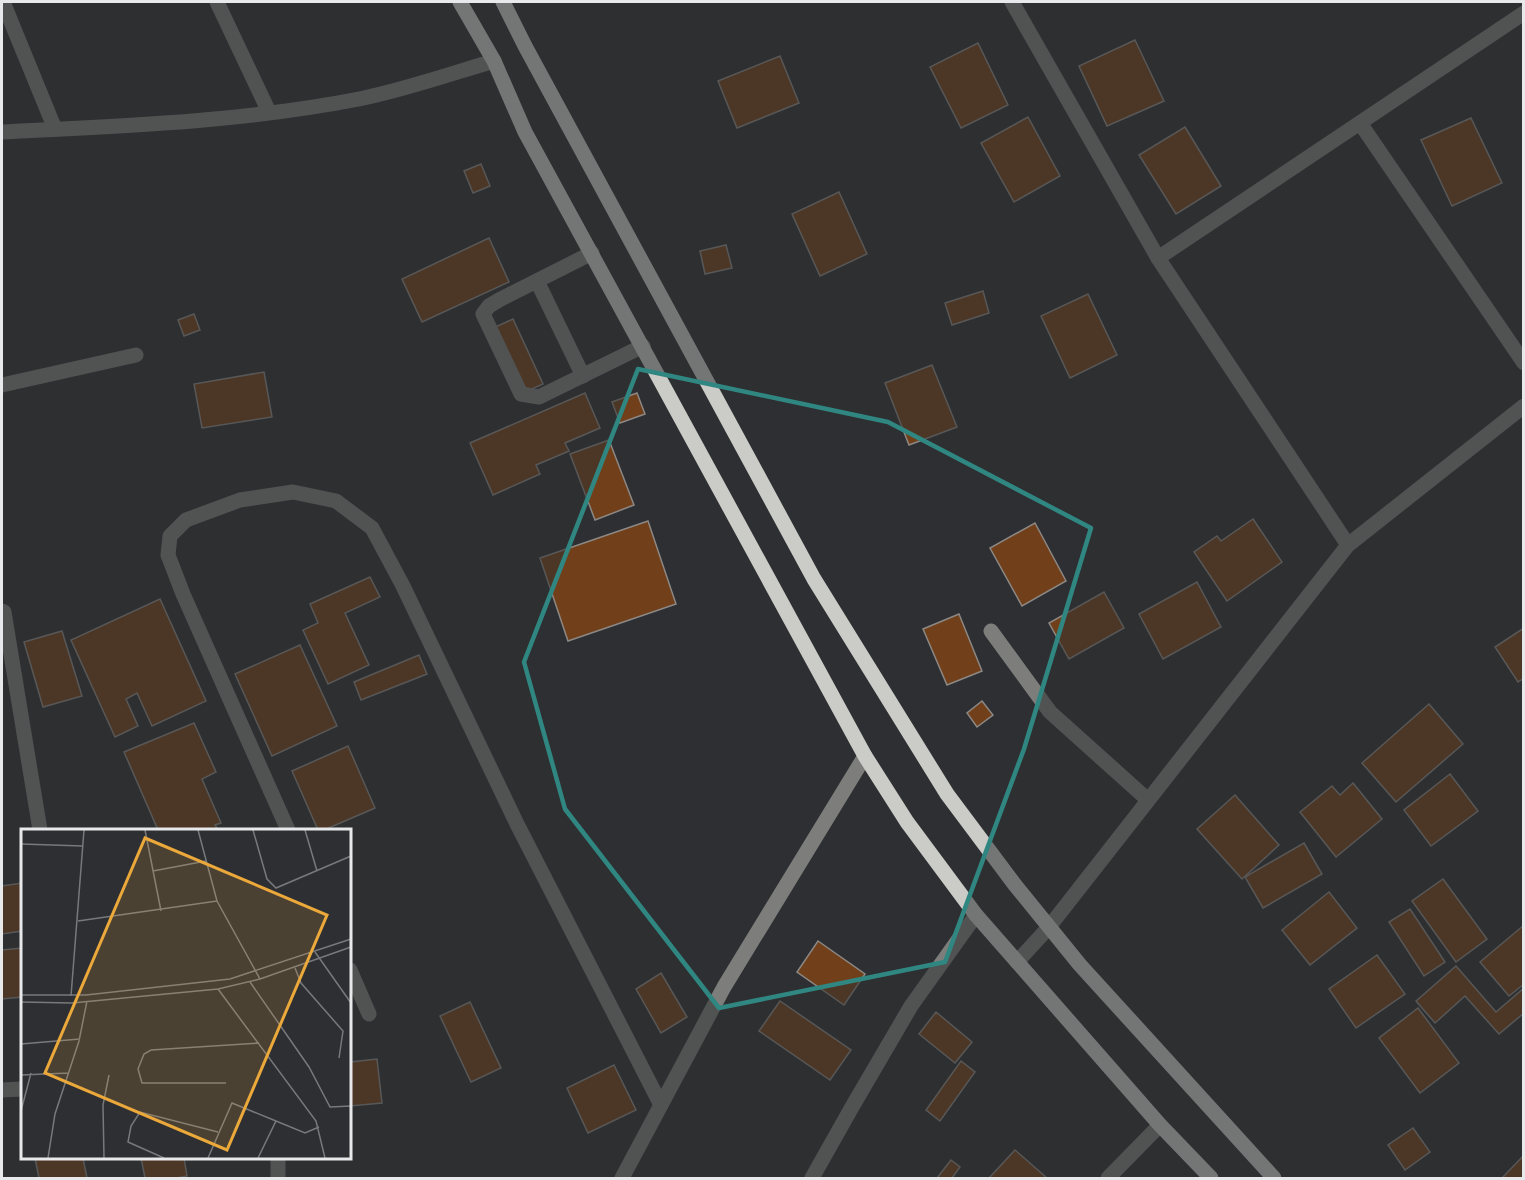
<svg xmlns="http://www.w3.org/2000/svg" width="1525" height="1180" viewBox="0 0 1525 1180" font-family="'Titillium Web',sans-serif">
<style>
.building{fill:#71401a;stroke:#8c8885;stroke-width:1.5}
.lines{fill:none;stroke-linecap:round;stroke-linejoin:round}
.minor{stroke:#7d7d7b;stroke-width:15}
.major{stroke:#cbcbc7;stroke-width:15}
.marked{fill:none;stroke:#308781;stroke-width:4.5;stroke-linejoin:round}
.inset-road{fill:none;stroke:#78797c;stroke-width:1.5}
.view{fill:#eca93b;fill-opacity:0.15;stroke:#eca93b;stroke-width:3}
.inset-edge{fill:none;stroke:#e8e9eb;stroke-width:3}
</style>
<rect width="100%" height="100%" fill="#2e2f32"/>
<!-- building -->
<g class="building">
<polygon points="1135,40 1164,101 1107,126 1079,66"/>
<polygon points="978,43 1008,105 961,128 930,67"/>
<polygon points="780,56 799,103 737,128 718,81"/>
<polygon points="1028,117 1060,176 1014,202 981,143"/>
<polygon points="1471,118 1502,183 1452,206 1421,140"/>
<polygon points="1185,127 1221,186 1176,214 1139,155"/>
<polygon points="481,164 490,186 473,193 464,171"/>
<polygon points="839,192 867,254 820,276 792,214"/>
<polygon points="489,238 509,282 422,322 402,279"/>
<polygon points="726,245 732,268 705,274 700,251"/>
<polygon points="983,291 989,313 952,325 945,303"/>
<polygon points="1088,294 1117,355 1070,378 1041,316"/>
<polygon points="194,314 200,330 184,336 178,320"/>
<polygon points="513,319 543,384 523,393 493,328"/>
<polygon points="932,365 957,427 909,445 885,383"/>
<polygon points="264,372 272,417 202,428 194,384"/>
<polygon points="585,393 600,428 565,443 569,451 536,465 540,474 493,495 470,443"/>
<polygon points="637,393 645,414 620,423 612,402"/>
<polygon points="609,440 634,505 595,520 570,454"/>
<polygon points="1253,519 1282,562 1227,601 1194,552 1217,536 1221,541"/>
<polygon points="648,521 676,604 568,641 540,558"/>
<polygon points="1035,523 1066,581 1022,606 990,548"/>
<polygon points="370,577 380,597 345,613 369,665 328,684 303,630 318,623 310,604"/>
<polygon points="1197,582 1221,627 1163,659 1139,614"/>
<polygon points="1104,592 1124,628 1069,659 1049,623"/>
<polygon points="160,599 206,701 152,726 137,693 126,699 138,726 115,737 71,640"/>
<polygon points="959,614 982,671 947,685 923,629"/>
<polygon points="1524,628 1524,678 1518,682 1495,647"/>
<polygon points="62,631 82,696 43,707 24,642"/>
<polygon points="300,645 337,726 272,756 235,674"/>
<polygon points="419,655 427,674 361,700 354,682"/>
<polygon points="982,701 993,715 977,727 967,713"/>
<polygon points="1429,704 1463,744 1396,802 1362,763"/>
<polygon points="194,723 216,772 202,779 221,823 215,825 218,830 158,830 124,752"/>
<polygon points="348,746 375,808 324,830 318,830 292,771"/>
<polygon points="1450,774 1478,811 1431,846 1404,810"/>
<polygon points="1353,783 1382,819 1336,857 1300,812 1332,786 1340,795"/>
<polygon points="1235,795 1279,845 1242,879 1197,829"/>
<polygon points="1304,843 1322,874 1263,908 1245,877"/>
<polygon points="1443,879 1487,939 1456,962 1412,901"/>
<polygon points="22,883 22,931 2,934 2,886"/>
<polygon points="1329,892 1357,928 1310,965 1282,930"/>
<polygon points="1410,909 1445,962 1424,976 1389,922"/>
<polygon points="1524,925 1524,984 1509,996 1480,962"/>
<polygon points="818,941 865,974 844,1005 797,972"/>
<polygon points="22,948 22,997 2,999 2,950"/>
<polygon points="1377,955 1405,994 1356,1028 1329,989"/>
<polygon points="1456,966 1496,1012 1524,988 1524,1013 1499,1034 1465,996 1435,1023 1416,1001"/>
<polygon points="661,973 687,1017 661,1033 636,989"/>
<polygon points="780,1001 851,1050 830,1080 759,1031"/>
<polygon points="470,1002 501,1068 471,1082 440,1016"/>
<polygon points="1418,1008 1459,1063 1420,1093 1379,1038"/>
<polygon points="936,1012 972,1042 955,1063 919,1034"/>
<polygon points="377,1059 382,1103 350,1106 350,1062"/>
<polygon points="961,1061 975,1072 940,1121 926,1110"/>
<polygon points="614,1065 636,1110 588,1133 567,1088"/>
<polygon points="1413,1128 1430,1152 1405,1170 1388,1145"/>
<polygon points="1015,1150 1047,1178 989,1178"/>
<polygon points="1524,1155 1524,1178 1502,1178"/>
<polygon points="35,1158 83,1158 87,1178 39,1178"/>
<polygon points="141,1158 184,1158 187,1176 177,1178 145,1178"/>
<polygon points="951,1160 960,1167 952,1178 937,1178"/>
</g>
<g class="lines">
<!-- minor -->
<g class="minor">
<polyline points="3,2 55,129"/>
<polyline points="217,2 269,112"/>
<polyline points="1012,2 1158,258 1348,545"/>
<polyline points="1360,123 1524,363"/>
<path d="M 2,132 C 121,126 241,122 359,99 C 404,90 450,74 494,61"/>
<polyline points="592,253 499,300 489,306 483,314 521,394 539,397 643,346"/>
<polyline points="1158,258 1524,13"/>
<polyline points="537,281 583,376"/>
<polyline points="2,385 136,355"/>
<polyline points="2,611 4,612 40,830"/>
<polyline points="991,631 1050,712 1148,800"/>
<polyline points="288,830 183,594 168,555 170,536 186,520 240,500 293,492 336,501 372,528 403,586 517,824 661,1105"/>
<polyline points="1017,962 1049,927 1348,545 1524,406"/>
<polyline points="350,970 369,1014"/>
<polyline points="2,1090 22,1089"/>
<polyline points="278,1158 278,1178"/>
<polyline points="622,1178 724,987 865,756"/>
<polyline points="812,1178 852,1107 911,1006 976,915"/>
<polyline points="1108,1178 1160,1125"/>
</g>
<!-- major -->
<g class="major">
<polyline points="460,2 494,61 525,132 865,756 907,822 976,915 1160,1125 1211,1178"/>
<polyline points="503,2 525,46 814,579 947,794 1015,885 1080,965 1274,1178"/>
</g>
</g>
<!-- marked area -->
<path d="M0 0H1525V1180H0ZM 638,369 L 888,422 L 1091,528 L 1024,749 L 945,962 L 719,1008 L 565,809 L 524,662 Z" fill="#2e2f32" fill-opacity=".55" fill-rule="evenodd"/>
<path class="marked" d="M 638,369 L 888,422 L 1091,528 L 1024,749 L 945,962 L 719,1008 L 565,809 L 524,662 Z"/>
<!-- overview -->
<g transform="translate(21 829)">
<rect width="330" height="330" fill="#2e2f32"/>
<path class="inset-road" d="M 124,1 L 140,82M 177,1 L 196,72 L 239,150M 232,1 L 246,50 L 255,59 L 330,27M 284,1 L 296,42M 0,15 L 62,17M 132,42 L 185,32M 57,92 L 196,72M 294,123 L 330,174M 274,139 L 280,154 L 322,202 L 318,229M 229,153 L 288,238 L 309,278 L 330,277M 197,160 L 295,292 L 304,329M 0,166 L 65,166 L 209,150 L 330,110M 50,167 L 63,1M 0,173 L 51,174 L 197,160 L 239,150 L 330,118M 0,215 L 59,210M 0,246 L 48,244M 205,254 L 121,254 L 117,240 L 123,225 L 130,221 L 238,214M 0,282 L 10,244M 27,329 L 34,285 L 58,212 L 66,172M 83,329 L 82,276 L 88,246M 143,329 L 107,313 L 110,297 L 119,283 L 197,303M 187,329 L 211,274 L 255,292M 237,329 L 255,292 L 284,304 L 298,298"/>
<path class="view" d="M 124,9 L 306,86 L 206,321 L 24,244 Z"/>
<rect width="330" height="330" class="inset-edge"/>
</g>
<!-- border -->
<rect width="1525" height="1180" fill="none" stroke="#e8e9eb" stroke-width="6"/>
</svg>
